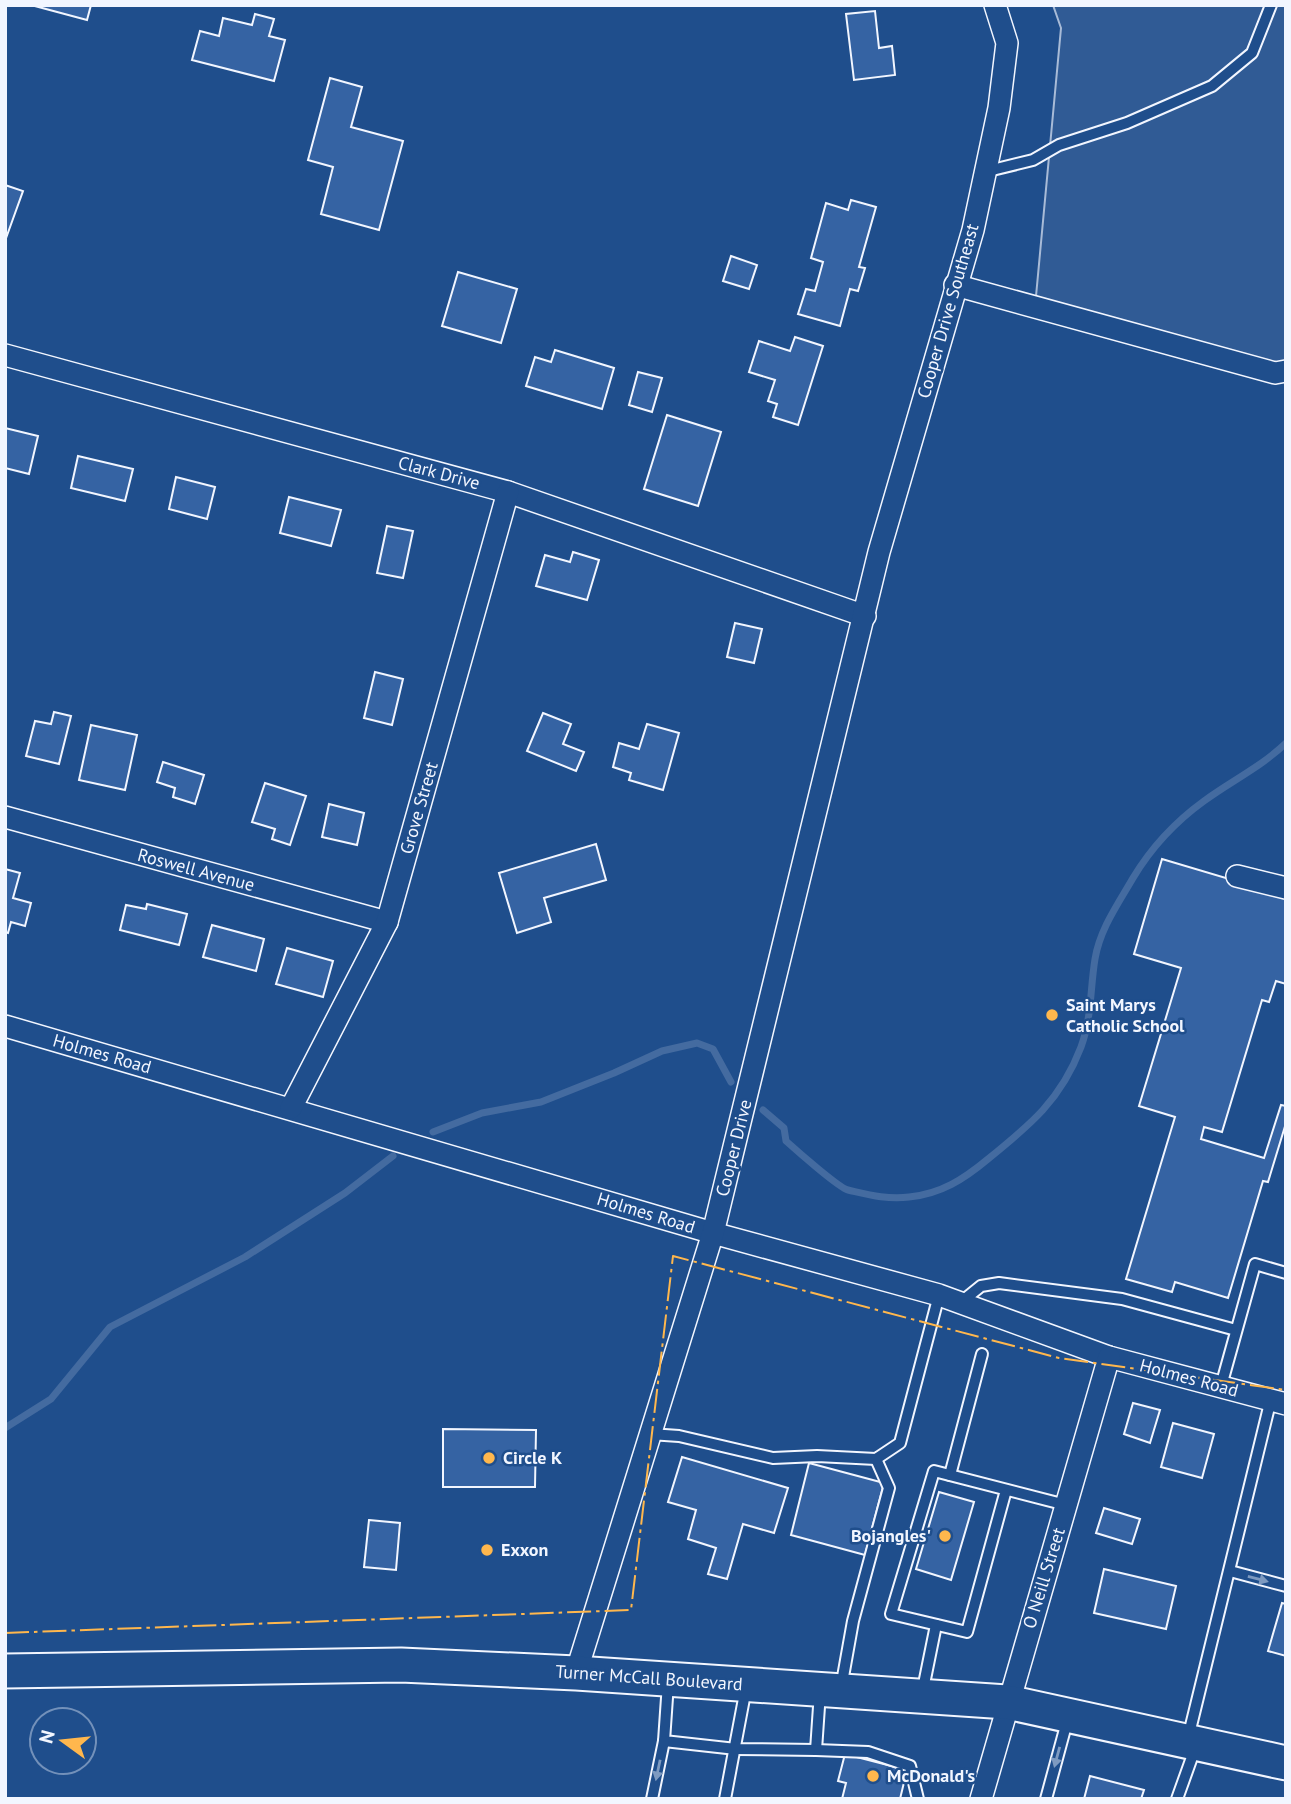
<svg xmlns="http://www.w3.org/2000/svg" width="1291" height="1804" viewBox="0 0 1291 1804" font-family="'PT Sans',sans-serif">
<style>
.green{fill:#305b95;stroke:#a8bbd7;stroke-width:2}
.lines{fill:none;stroke-linecap:round;stroke-linejoin:round}
.stream{stroke:#446ba0;stroke-width:7}
.building{fill:#3563a3;stroke:#f2f6ff;stroke-width:2}
.lane-casing{stroke:#f2f6ff;stroke-width:14}
.street-casing{stroke:#f2f6ff;stroke-width:24}
.primary-casing{stroke:#f2f6ff;stroke-width:37}
.lane{stroke:#1f4e8c;stroke-width:10}
.street{stroke:#1f4e8c;stroke-width:21}
.primary{stroke:#1f4e8c;stroke-width:33}
.power{stroke:#ffb74d;stroke-width:2;stroke-dasharray:24 5 3.5 5;stroke-linecap:butt}
.oneway{fill:#7e9ac0}
.poi-dot{fill:#ffb74d;stroke:#1f4e8c;stroke-width:2.5}
.labels{text-anchor:middle;stroke-width:5;stroke-linejoin:round;paint-order:stroke}
.street-label{font-size:18px;fill:#f2f6ff;stroke:#1f4e8c}
.poi-label{font-size:18px;font-weight:bold;fill:#f2f6ff;stroke:#1f4e8c;text-anchor:start}
</style>
<rect width="100%" height="100%" fill="#1f4e8c"/>
<!-- green -->
<polygon class="green" points="1053,5 1286,5 1286,377 1035,307 1061,28"/>
<g class="lines">
<!-- stream -->
<g class="stream">
<path d="M 763,1110 L 784,1128 L 786,1141 C 796,1150 839,1188 848,1190 C 866,1194 887,1200 909,1197 C 941,1194 964,1179 988,1159 C 1030,1125 1061,1100 1081,1047 C 1092,1017 1090,989 1095,959 C 1100,929 1118,904 1133,878 C 1151,848 1175,822 1204,801 C 1231,781 1261,767 1286,743"/>
<polyline points="433,1132 482,1113 541,1102 614,1073 662,1051 697,1043 713,1049 731,1082"/>
<polyline points="5,1428 51,1399 110,1327 245,1257 345,1193 393,1156"/>
</g>
</g>
<!-- building -->
<g class="building">
<polygon points="31,5 91,5 87,20"/>
<polygon points="875,11 879,48 892,46 895,75 854,80 846,14"/>
<polygon points="255,14 274,19 269,36 285,40 274,81 192,60 200,31 219,36 223,18 252,25"/>
<polygon points="330,78 362,87 351,127 403,141 379,230 321,214 333,167 308,160"/>
<polygon points="5,185 23,191 5,241"/>
<polygon points="851,200 876,207 859,267 865,268 858,291 850,289 840,326 798,314 806,289 815,291 823,262 811,258 826,203 848,210"/>
<polygon points="731,256 757,265 749,289 723,281"/>
<polygon points="458,272 517,289 501,343 442,326"/>
<polygon points="795,337 823,346 798,425 773,417 777,404 768,401 775,380 749,372 759,341 790,351"/>
<polygon points="555,350 614,368 602,409 526,386 535,357 551,362"/>
<polygon points="638,372 662,378 652,412 629,405"/>
<polygon points="667,415 721,432 698,506 644,489"/>
<polygon points="5,428 38,436 29,474 5,468"/>
<polygon points="78,456 133,469 125,501 71,488"/>
<polygon points="176,477 215,487 207,519 169,509"/>
<polygon points="289,497 341,510 331,546 280,533"/>
<polygon points="387,526 413,531 403,578 377,573"/>
<polygon points="573,552 599,560 587,600 536,586 545,555 570,562"/>
<polygon points="735,623 762,629 754,663 727,657"/>
<polygon points="375,672 403,679 392,725 364,718"/>
<polygon points="54,712 71,716 59,764 26,756 35,721 51,724"/>
<polygon points="543,713 571,724 563,744 584,752 576,771 527,751"/>
<polygon points="647,724 679,733 663,790 629,780 631,773 613,767 619,743 639,749"/>
<polygon points="91,725 137,735 125,790 79,780"/>
<polygon points="163,762 204,775 195,804 173,797 175,788 157,782"/>
<polygon points="265,783 306,796 290,845 272,839 275,829 252,822"/>
<polygon points="329,804 364,813 357,845 322,837"/>
<polygon points="596,844 606,880 544,898 551,922 517,933 499,873"/>
<polygon points="1162,859 1286,896 1286,984 1276,981 1269,1002 1262,1000 1222,1132 1204,1127 1201,1139 1264,1158 1281,1105 1286,1106 1286,1123 1268,1182 1263,1181 1228,1298 1175,1282 1172,1292 1126,1279 1175,1117 1139,1106 1181,968 1134,954"/>
<polygon points="5,869 20,873 13,898 31,903 25,926 11,922 8,933 5,932"/>
<polygon points="147,904 187,914 179,945 120,930 126,905 146,909"/>
<polygon points="212,925 264,939 256,971 203,957"/>
<polygon points="287,948 333,961 323,997 276,984"/>
<polygon points="1133,1403 1160,1410 1150,1443 1124,1434"/>
<polygon points="1173,1423 1214,1434 1202,1478 1161,1467"/>
<polygon points="443,1429 536,1430 535,1487 443,1487"/>
<polygon points="682,1457 788,1488 774,1533 743,1524 727,1579 708,1574 716,1548 688,1539 696,1510 668,1502"/>
<polygon points="809,1463 884,1483 865,1555 791,1535"/>
<polygon points="939,1492 974,1502 951,1580 916,1569"/>
<polygon points="1104,1508 1140,1519 1132,1544 1096,1533"/>
<polygon points="369,1520 400,1523 396,1570 364,1567"/>
<polygon points="1104,1569 1176,1586 1166,1629 1094,1613"/>
<polygon points="1282,1603 1286,1604 1286,1656 1268,1651"/>
<polygon points="845,1754 907,1770 900,1799 842,1799 846,1783 838,1781"/>
<polygon points="1090,1776 1144,1790 1141,1799 1084,1799"/>
</g>
<g class="lines">
<!-- lane casing -->
<g class="lane-casing">
<g id="lane">
<polyline points="984,172 1033,160 1059,145 1127,123 1212,86 1252,53 1271,5"/>
<polyline points="960,1303 981,1286 999,1283 1122,1299 1236,1330"/>
<polyline points="1221,1386 1255,1264 1286,1273"/>
<polyline points="650,1434 679,1436 773,1458 817,1456 876,1459 900,1443 939,1295"/>
<polyline points="950,1475 982,1354"/>
<polyline points="1006,1490 967,1632 891,1614 934,1471 1066,1505"/>
<polyline points="1230,1571 1286,1586"/>
<polyline points="668,1683 664,1741 736,1749 816,1750 820,1692"/>
<polyline points="841,1688 853,1621 889,1488 876,1459"/>
<polyline points="922,1694 936,1625"/>
<polyline points="1188,1738 1271,1399"/>
<polyline points="816,1750 868,1752 910,1766 918,1799"/>
<polyline points="652,1799 664,1741"/>
<polyline points="725,1799 746,1688"/>
<polyline points="1046,1799 1068,1718"/>
<polyline points="1177,1799 1196,1746"/>
</g>
</g>
<!-- street casing -->
<g class="street-casing">
<g id="street">
<polyline points="955,285 1275,373 1286,371"/>
<polyline points="5,355 508,492 865,616"/>
<polyline points="5,817 387,922"/>
<polyline points="1237,876 1286,888"/>
<polyline points="5,1026 713,1233 939,1295 1109,1357 1286,1404"/>
<polyline points="291,1108 387,922 508,492"/>
<polyline points="576,1673 713,1233 879,552 973,230 999,108 1007,43 995,5"/>
<polyline points="981,1799 1109,1357"/>
</g>
</g>
<!-- primary casing -->
<g class="primary-casing">
<polyline id="primary" points="5,1671 401,1665 576,1673 1007,1702 1286,1763"/>
</g>
<!-- lane -->
<use href="#lane" class="lane"/>
<!-- street -->
<use href="#street" class="street"/>
<!-- primary -->
<use href="#primary" class="primary"/>
<!-- power -->
<polyline class="power" points="5,1633 631,1610 673,1256 1059,1358 1286,1390"/>
</g>
<!-- one-way arrows -->
<defs><path id="oneway-solid" d="M-6-.8H1V-3.2L6.5 0L1 3.2V.8H-6Z" transform="scale(1.75)"/></defs>
<g class="oneway">
<use href="#oneway-solid" transform="translate(1258 1579) rotate(15)"/>
<use href="#oneway-solid" transform="translate(1057 1757) rotate(105)"/>
<use href="#oneway-solid" transform="translate(658 1770) rotate(102)"/>
</g>
<!-- markers -->
<g class="poi-dot">
<circle cx="1052" cy="1015" r="7"/>
<circle cx="489" cy="1458" r="7"/>
<circle cx="945" cy="1536" r="7"/>
<circle cx="487" cy="1550" r="7"/>
<circle cx="873" cy="1776" r="7"/>
</g>
<g class="labels">
<!-- street labels -->
<g class="street-label">
<text transform="translate(948 311) rotate(-74)" y="6">Cooper Drive Southeast</text>
<text transform="translate(439 473) rotate(15)" y="6">Clark Drive</text>
<text transform="translate(419 808) rotate(-74)" y="6">Grove Street</text>
<text transform="translate(196 870) rotate(15)" y="6">Roswell Avenue</text>
<text transform="translate(102 1054) rotate(16)" y="6">Holmes Road</text>
<text transform="translate(734 1148) rotate(-76)" y="6">Cooper Drive</text>
<text transform="translate(646 1213) rotate(17)" y="6">Holmes Road</text>
<text transform="translate(1189 1378) rotate(15)" y="6">Holmes Road</text>
<text transform="translate(1044 1578) rotate(-73)" y="6">O Neill Street</text>
<text transform="translate(649 1678) rotate(4)" y="6">Turner McCall Boulevard</text>
</g>
<!-- poi labels -->
<g class="poi-label">
<text x="1066" y="1011">Saint Marys<tspan x="1066" dy="21">Catholic School</tspan></text>
<text x="503" y="1464">Circle K</text>
<text x="931" y="1542" text-anchor="end">Bojangles'</text>
<text x="501" y="1556">Exxon</text>
<text x="887" y="1782">McDonald's</text>
</g>
</g>
<!-- border -->
<rect width="1291" height="1804" fill="none" stroke="#f2f6ff" stroke-width="14"/>
<!-- north arrow -->
<g transform="translate(63 1741) rotate(285)"><circle r="33" fill="#1f4e8c" stroke="#7391ba" stroke-width="2"/>
<path d="M0-5L12 26L0 18L-12 26Z" fill="#ffb74d"/>
<text y="-10" font-size="19" font-weight="bold" text-anchor="middle" fill="#f2f6ff">N</text>
</g>
</svg>
